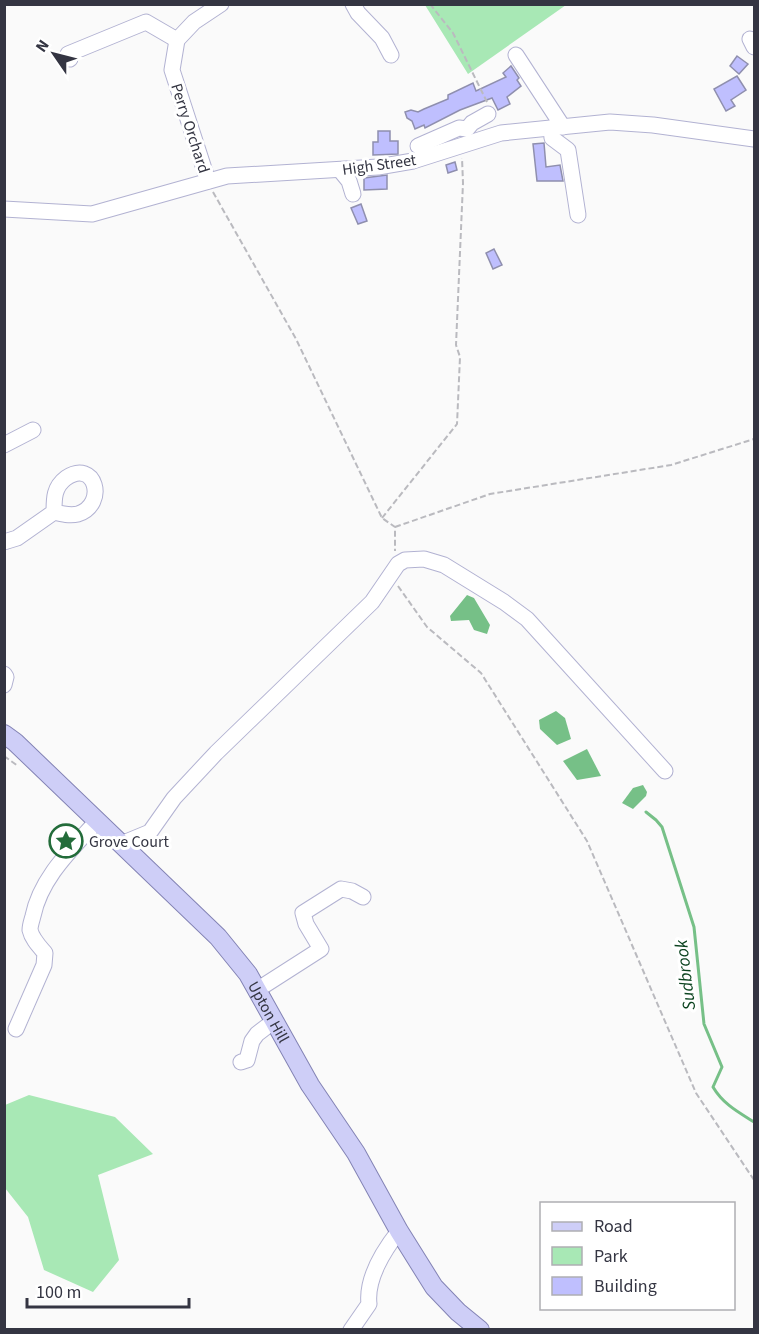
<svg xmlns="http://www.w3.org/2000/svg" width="759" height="1334" viewBox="0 0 759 1334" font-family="'Source Sans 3',sans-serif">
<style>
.green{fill:#a8e8b5}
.water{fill:#76c087}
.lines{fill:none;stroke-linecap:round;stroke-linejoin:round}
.stream{stroke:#76c087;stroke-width:3}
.building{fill:#bfbffe;stroke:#8f8fae;stroke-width:1.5}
.minor-casing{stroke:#b2b2d2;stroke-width:17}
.major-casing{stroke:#8383b4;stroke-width:20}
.path{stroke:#bababf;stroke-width:2;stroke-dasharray:6 3;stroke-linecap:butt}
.minor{stroke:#fff;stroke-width:15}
.major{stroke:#cecef7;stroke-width:18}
.labels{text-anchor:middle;stroke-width:6;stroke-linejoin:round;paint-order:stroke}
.street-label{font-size:16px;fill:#343542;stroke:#fff}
.poi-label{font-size:16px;fill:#343542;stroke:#fff;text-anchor:start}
.water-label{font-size:18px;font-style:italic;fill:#0c4420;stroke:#fff}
</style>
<rect width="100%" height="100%" fill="#fafafa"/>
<!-- green -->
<g class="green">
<polygon points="422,5 566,5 468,74 425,5"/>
<polygon points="29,1095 115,1117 153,1154 98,1175 119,1260 93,1292 44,1270 28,1217 5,1188 5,1105"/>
</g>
<!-- water -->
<g class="water">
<polygon points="467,595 474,598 490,625 487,634 474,630 469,620 451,621 450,616"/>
<polygon points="556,711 565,718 571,739 557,745 540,729 539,720"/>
<polygon points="587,749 601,776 577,780 563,761"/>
<polygon points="643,785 647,792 646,796 633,809 622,803 633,788"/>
</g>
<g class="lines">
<!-- stream -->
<path class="stream" d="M 646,812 L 656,820 L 662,827 L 694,927 L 704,1024 L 722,1067 L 713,1087 C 723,1104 738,1112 754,1122"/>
</g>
<!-- building -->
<g class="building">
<polygon points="737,56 748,64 739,74 730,66"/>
<polygon points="511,66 519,78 517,80 521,86 507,97 510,104 498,110 492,98 460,110 425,128 424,125 415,129 412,121 407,118 405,112 411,110 418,112 424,109 448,99 448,95 473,83 476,91 506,77 503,73"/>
<polygon points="737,76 746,90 731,100 735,106 726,111 714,89"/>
<polygon points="378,131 390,131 390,141 398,141 398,154 373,155 373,142 378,142"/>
<polygon points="544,143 546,167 560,165 563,181 537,181 533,144"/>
<polygon points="455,162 457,170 448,173 446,165"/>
<polygon points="387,175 387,189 364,190 364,178"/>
<polygon points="361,204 367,221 358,224 351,208"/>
<polygon points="494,249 502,265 493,269 486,253"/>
</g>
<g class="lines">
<!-- minor casing -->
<g class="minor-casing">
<g id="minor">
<polyline points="353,4 358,13 382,38 391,55"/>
<polyline points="750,39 754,47"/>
<polyline points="516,55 563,127"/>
<polyline points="70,59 68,54 146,22 177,40"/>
<polyline points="551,128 552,138 568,150 578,215"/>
<polyline points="418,146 459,128 467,129 472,123 488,114"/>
<polyline points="340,170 349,181 353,194"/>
<polyline points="208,181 172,70 177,40 194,22 221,4"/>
<polyline points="4,209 92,214 227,176 378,167 413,161 501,133 610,122 653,125 754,139"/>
<polyline points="4,445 33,430"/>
<path d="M 4,542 L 17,538 L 54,512 C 62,514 70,516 78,514 C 108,504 95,458 66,478 C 54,487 54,498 54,512"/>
<polyline points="4,674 6,677 4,685"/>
<polyline points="121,844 150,832 174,798 216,753 372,602 398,564 405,560 424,559 444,565 504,602 527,619 665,771"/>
<polyline points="257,990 321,949 306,924 303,913 341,889 352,891 363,897"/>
<path d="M 16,1029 L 44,965 L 45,953 C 39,946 32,939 30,930 C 30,925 32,920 33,916 C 41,877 72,849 97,821"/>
<polyline points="241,1062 247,1060 252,1041 257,1034 274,1021"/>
<path d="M 351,1330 L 369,1304 C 366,1279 384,1250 399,1231"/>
</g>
</g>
<!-- major casing -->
<g class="major-casing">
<g id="major">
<path id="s1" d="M 4,734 L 15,742 L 218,937 L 248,974 L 310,1085 L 356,1153 L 399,1231 L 434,1287 L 458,1312 L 480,1330"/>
</g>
</g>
<!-- path -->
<g class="path">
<polyline points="430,4 453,33 487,102"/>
<polyline points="213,192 296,339 382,518 395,527 395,551"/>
<polyline points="382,518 457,424 460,357 456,345 463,183 462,158"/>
<polyline points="395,527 490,494 671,465 754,439"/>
<polyline points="398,586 427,627 481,673 587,841 696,1093 754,1180"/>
<polyline points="4,756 18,766"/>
</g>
<!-- minor -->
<use href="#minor" class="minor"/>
<!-- major -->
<use href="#major" class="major"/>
</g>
<!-- icons -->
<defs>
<g id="sight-ring" transform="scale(1.725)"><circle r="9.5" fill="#fff" stroke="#236c3a" stroke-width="1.5"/><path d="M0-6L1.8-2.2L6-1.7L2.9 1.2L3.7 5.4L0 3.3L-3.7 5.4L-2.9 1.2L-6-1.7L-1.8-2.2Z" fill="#236c3a"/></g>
</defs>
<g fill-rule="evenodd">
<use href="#sight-ring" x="66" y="841"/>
</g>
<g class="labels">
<!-- street labels -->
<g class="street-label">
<text transform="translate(191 128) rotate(72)" y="6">Perry Orchard</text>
<text transform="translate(379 164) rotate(-8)" y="6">High Street</text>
<text dy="6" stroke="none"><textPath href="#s1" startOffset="386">Upton Hill</textPath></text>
</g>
<!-- poi labels -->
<g class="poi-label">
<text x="89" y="847">Grove Court</text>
</g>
<!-- water labels -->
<g class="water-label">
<text transform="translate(685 975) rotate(-97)" y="6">Sudbrook</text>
</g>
</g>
<!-- border -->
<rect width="759" height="1334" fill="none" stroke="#343542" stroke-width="12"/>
<!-- legend -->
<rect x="540" y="1202" width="195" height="108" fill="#ffffff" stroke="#aeaeb3" stroke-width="1.5"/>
<rect x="552" y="1222" width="30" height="9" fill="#cecef7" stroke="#aeaeb3" stroke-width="1.5"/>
<text x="594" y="1232" font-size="18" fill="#343542">Road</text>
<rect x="552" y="1247" width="30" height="18" fill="#a8e8b5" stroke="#aeaeb3" stroke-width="1.5"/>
<text x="594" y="1262" font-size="18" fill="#343542">Park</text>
<rect x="552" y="1277" width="30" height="18" fill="#bfbffe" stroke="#aeaeb3" stroke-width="1.5"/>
<text x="594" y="1292" font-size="18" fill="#343542">Building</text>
<!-- north arrow -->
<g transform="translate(54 54) rotate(305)" stroke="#ffffff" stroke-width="4.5" paint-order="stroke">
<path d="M0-4.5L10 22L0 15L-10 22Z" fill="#343542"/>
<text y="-9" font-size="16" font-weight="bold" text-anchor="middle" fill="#343542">N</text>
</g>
<!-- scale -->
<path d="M27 1298v9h162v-9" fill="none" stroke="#343542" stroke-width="3"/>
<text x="36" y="1298" font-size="18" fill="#343542" stroke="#ffffff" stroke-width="4.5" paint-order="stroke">100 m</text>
</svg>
